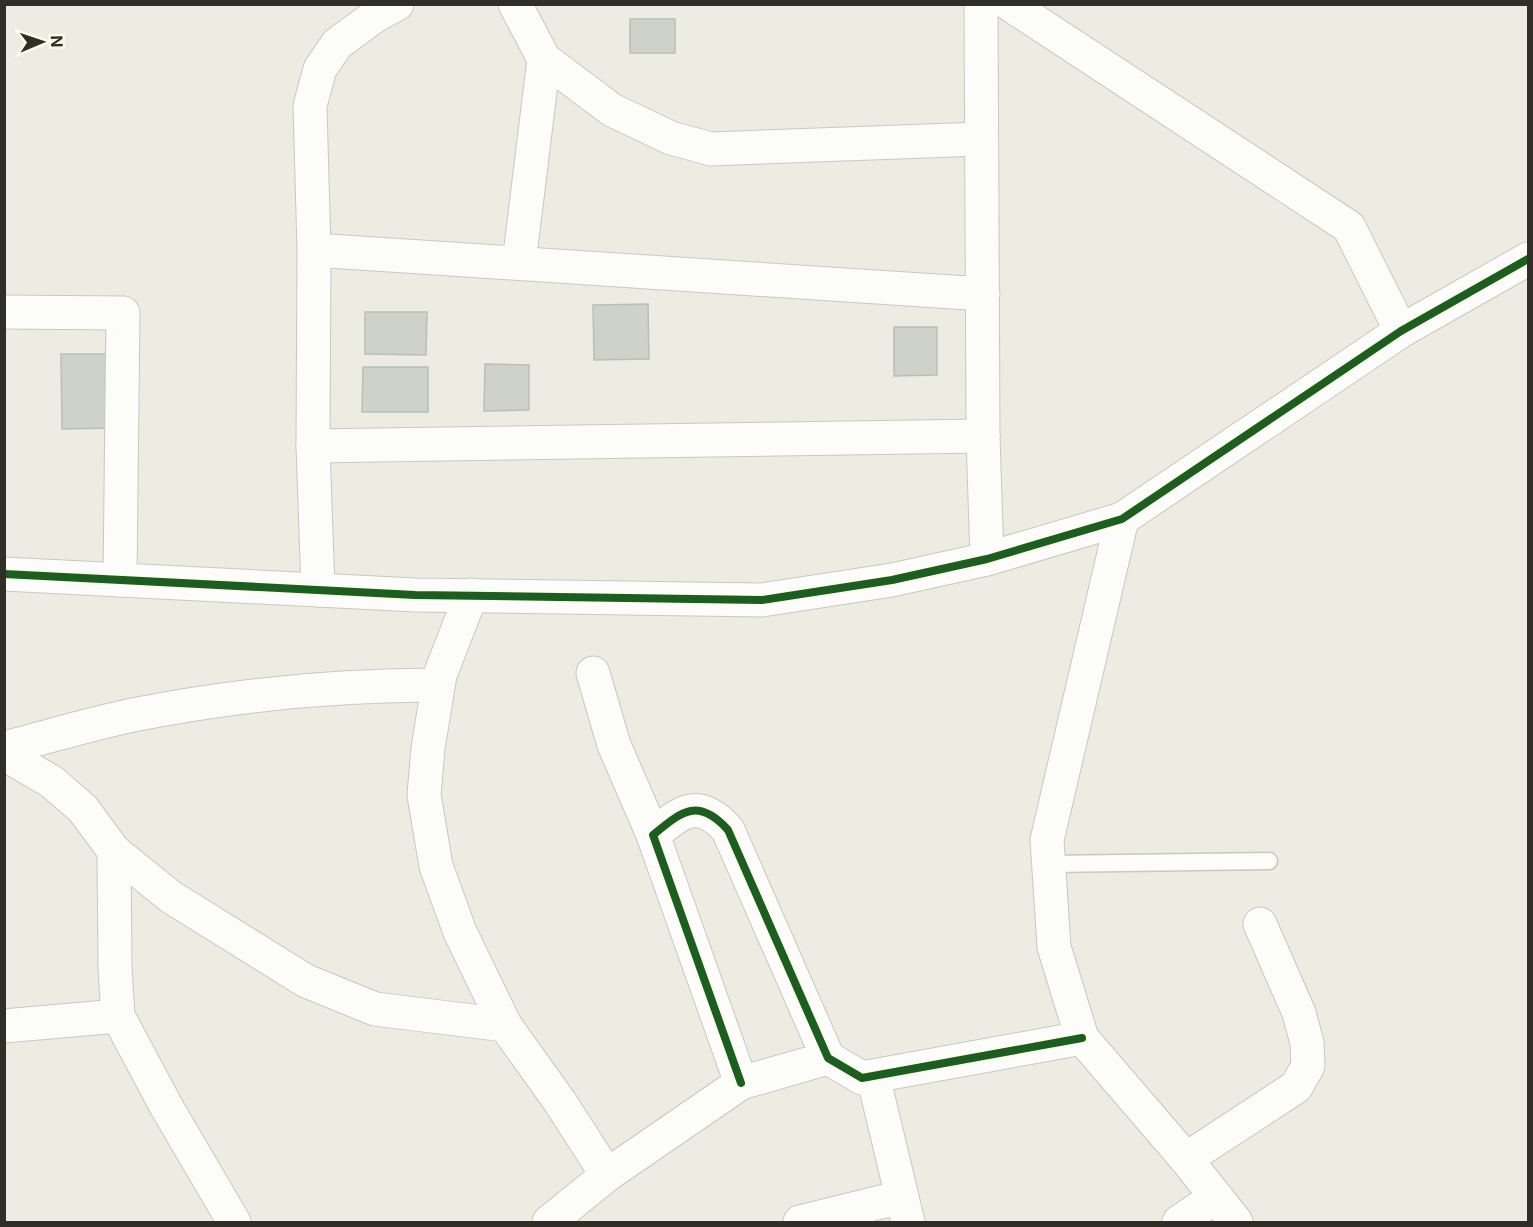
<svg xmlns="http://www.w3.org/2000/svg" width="1533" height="1227" viewBox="0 0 1533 1227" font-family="Inter,sans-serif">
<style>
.building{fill:#cfd2ca;stroke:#bbbeb7;stroke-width:1.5}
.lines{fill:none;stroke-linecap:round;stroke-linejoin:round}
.lane-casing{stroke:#c8c8c0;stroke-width:19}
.street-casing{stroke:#c8c8c0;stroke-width:35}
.lane{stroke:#fcfcfb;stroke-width:16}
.street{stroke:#fcfcfb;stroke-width:33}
.cycleway-casing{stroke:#fefeea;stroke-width:11}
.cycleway{stroke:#1b5e20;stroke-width:8}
</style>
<rect width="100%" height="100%" fill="#ecece2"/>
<!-- building -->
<g class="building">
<rect x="630" y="19" width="45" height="34"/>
<polygon points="648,304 649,359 594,360 593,305"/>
<polygon points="365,312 427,312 426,355 365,354"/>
<polygon points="894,327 937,327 937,375 894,376"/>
<polygon points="61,354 111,354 111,428 62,429"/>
<polygon points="485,364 529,365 529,410 484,411"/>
<polygon points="363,367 428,367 428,412 362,412"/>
</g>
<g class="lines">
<!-- lane casing -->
<g class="lane-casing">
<polyline id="lane" points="1048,864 1269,861"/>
</g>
<!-- street casing -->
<g class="street-casing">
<g id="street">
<polyline points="515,4 544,59 612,110 671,138 711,149 981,139"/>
<polyline points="981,4 983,436 987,559"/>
<polyline points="1009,4 1349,227 1401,331"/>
<polyline points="314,250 983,294"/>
<polyline points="519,263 544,59"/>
<polyline points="4,312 123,313 120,580"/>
<polyline points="313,446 983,436"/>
<polyline points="1122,519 1047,840 1054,947 1082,1038 1186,1159 1236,1222"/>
<polyline points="4,574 415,595 762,600 892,580 987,559 1122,519 1401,331 1528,259"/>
<polyline points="318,590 313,446 314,250 310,106 320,69 337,44 375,16 397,4"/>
<polyline points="471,595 440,675 428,748 424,795 436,866 460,932 505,1025"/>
<polyline points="593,673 614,745 653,835"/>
<path d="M 4,748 C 47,737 90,724 133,715 C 233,695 336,685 438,685"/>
<polyline points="4,754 52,782 83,809 114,851 171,897 306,981 375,1009 505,1025 560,1102 607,1175"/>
<polyline points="114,851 115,968 118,1016 166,1106 234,1222"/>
<polyline points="4,1026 118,1016"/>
<polyline points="873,1076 908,1222"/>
<path d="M 741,1083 L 653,835 C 682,811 698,797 728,830 L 828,1058 L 862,1078 L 1082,1038"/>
<polyline points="1186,1159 1296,1087 1308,1066 1307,1043 1299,1013 1260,924"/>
<polyline points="549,1222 607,1175 741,1083 828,1058"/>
<polyline points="800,1222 885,1201 902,1199"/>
<polyline points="1179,1222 1216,1197"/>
</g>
</g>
<!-- lane -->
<use href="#lane" class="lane"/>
<!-- street -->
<use href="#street" class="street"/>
<!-- cycleway casing -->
<g class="cycleway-casing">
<g id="cycleway">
<polyline points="4,574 415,595 762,600 892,580 987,559 1122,519 1401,331 1528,259"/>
<path d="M 741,1083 L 653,835 C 682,811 698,797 728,830 L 828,1058 L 862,1078 L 1082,1038"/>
</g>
</g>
<!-- cycleway -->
<use href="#cycleway" class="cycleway"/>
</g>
<!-- border -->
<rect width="1533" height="1227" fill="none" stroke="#2f2f27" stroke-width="12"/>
<!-- north arrow -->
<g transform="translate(42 42) rotate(88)" stroke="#fefeea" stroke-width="4.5" paint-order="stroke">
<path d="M0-4.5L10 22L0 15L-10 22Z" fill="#2f2f27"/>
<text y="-9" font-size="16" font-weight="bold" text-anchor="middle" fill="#2f2f27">N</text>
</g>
</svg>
